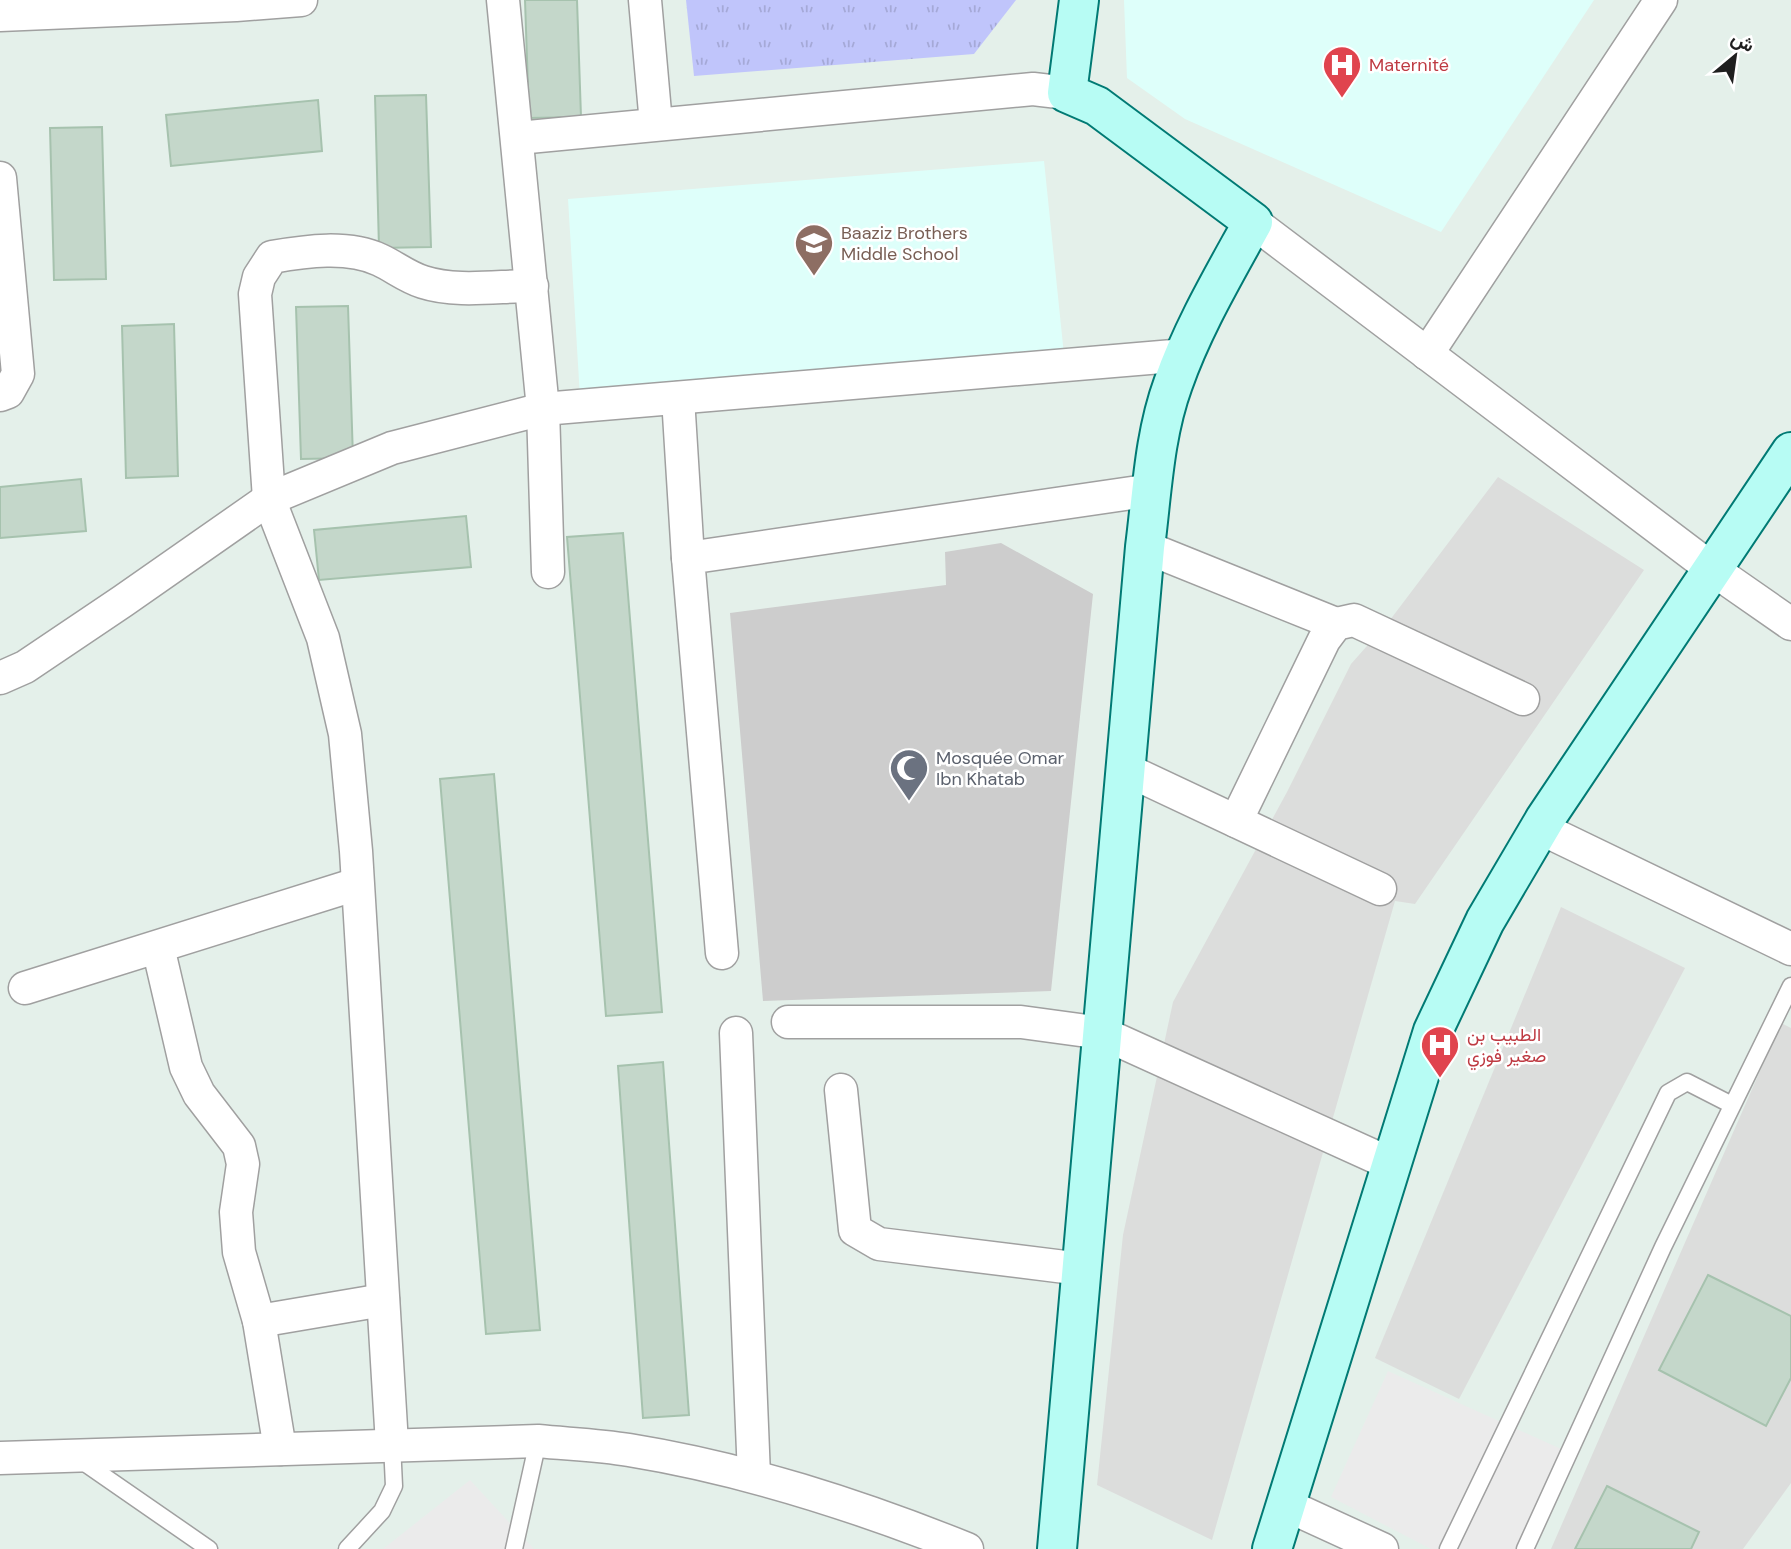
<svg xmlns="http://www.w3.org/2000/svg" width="1791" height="1549" viewBox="0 0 1791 1549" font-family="'DM Sans',Vazirmatn,sans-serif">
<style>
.residential{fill:#dcdddc}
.education{fill:#defffa}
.religious{fill:#cdcdcd}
.park{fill:url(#park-tufts)}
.parking{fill:#ebebeb}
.building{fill:#c4d7ca;stroke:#a6c2ae;stroke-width:2}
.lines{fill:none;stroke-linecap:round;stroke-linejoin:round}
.lane-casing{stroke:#a0a0a0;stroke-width:19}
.street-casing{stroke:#a0a0a0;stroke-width:35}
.secondary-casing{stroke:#017a74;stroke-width:42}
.lane{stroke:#fff;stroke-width:16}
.street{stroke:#fff;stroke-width:32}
.secondary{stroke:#b7fcf4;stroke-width:38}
.labels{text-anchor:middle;stroke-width:5;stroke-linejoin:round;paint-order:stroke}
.health-label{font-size:18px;fill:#be3a42;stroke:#fff;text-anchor:start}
.education-label{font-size:18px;fill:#785e54;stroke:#fff;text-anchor:start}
.worship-label{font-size:18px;fill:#5b616d;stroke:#fff;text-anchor:start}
</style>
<defs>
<pattern id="park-tufts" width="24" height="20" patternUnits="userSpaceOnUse" patternTransform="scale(1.75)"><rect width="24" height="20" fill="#c0c5fb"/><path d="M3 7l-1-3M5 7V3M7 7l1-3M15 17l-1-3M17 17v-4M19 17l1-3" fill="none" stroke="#a5a9d7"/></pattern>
</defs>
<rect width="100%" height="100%" fill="#e4f0ea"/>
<!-- residential -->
<g class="residential">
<polygon points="1498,477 1644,570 1415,904 1395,901 1212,1540 1097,1485 1123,1235 1173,1002 1287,792 1351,664 1390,620"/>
<polygon points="1561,907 1685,968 1459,1399 1375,1358"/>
<polygon points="1781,1023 1791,1028 1791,1483 1743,1549 1551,1549"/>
</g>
<!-- education -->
<g class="education">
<polygon points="1124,0 1594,0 1441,232 1185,119 1127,78"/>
<polygon points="1044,161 1064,355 580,397 568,199"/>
</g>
<!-- religious -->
<polygon class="religious" points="1001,543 1093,594 1051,991 763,1001 730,613 946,585 945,552"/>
<!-- park -->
<polygon class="park" points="686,0 1016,0 974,54 694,76"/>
<!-- parking -->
<g class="parking">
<polygon points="1388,1371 1570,1453 1523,1549 1431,1549 1331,1497"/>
<polygon points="470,1480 534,1549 383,1549"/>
</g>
<!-- building -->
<g class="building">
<polygon points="525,0 577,0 581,117 529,118"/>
<polygon points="426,95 431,247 379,248 375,96"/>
<polygon points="318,100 322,151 171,166 166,115"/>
<polygon points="102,127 106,279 54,280 50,128"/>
<polygon points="348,306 353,458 301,459 296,307"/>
<polygon points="174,324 178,476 126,478 122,326"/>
<polygon points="81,479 86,531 0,538 0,487"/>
<polygon points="466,516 471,567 319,580 314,530"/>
<polygon points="623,533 662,1012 606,1016 567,537"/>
<polygon points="494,774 540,1330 486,1334 440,779"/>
<polygon points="663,1062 689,1415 643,1418 618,1066"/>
<polygon points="1708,1275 1791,1316 1791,1378 1766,1426 1659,1370"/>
<polygon points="1607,1486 1699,1532 1691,1549 1575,1549"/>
</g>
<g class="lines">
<!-- lane casing -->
<g class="lane-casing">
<g id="lane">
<polyline points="79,1459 209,1549"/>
<polyline points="347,1549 382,1511 394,1486 392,1444"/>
<polyline points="514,1549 538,1441"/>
<polyline points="1448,1549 1668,1093 1687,1082 1732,1105"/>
<polyline points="1525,1549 1663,1247 1791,986"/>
</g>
</g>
<!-- street casing -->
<g class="street-casing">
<g id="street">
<polyline points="503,0 543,409 548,572"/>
<polyline points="645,0 656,124"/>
<polyline points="0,15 236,5 301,0"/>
<polyline points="518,138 1033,89 1067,93"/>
<polyline points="0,178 18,374 8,392 0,395"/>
<polyline points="1253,222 1712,569 1791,624"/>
<polyline points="1427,354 1661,0"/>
<polyline points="678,398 688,558"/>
<polyline points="1145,547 1336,624"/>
<polyline points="0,678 25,667 123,601 269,499 392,448 543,409 1185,355"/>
<polyline points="1125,769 1380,889"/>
<polyline points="1236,821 1324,640 1336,624 1354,620 1523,699"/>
<polyline points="1540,828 1791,949"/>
<polyline points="158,947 186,1067 199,1094 239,1146 243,1164 236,1212 239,1252 259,1321 280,1449"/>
<polyline points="722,953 688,558 1152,490"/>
<polyline points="25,988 357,884"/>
<polyline points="788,1022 1021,1022 1102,1033 1391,1164"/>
<polyline points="736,1033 754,1476"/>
<polyline points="841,1090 855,1230 879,1244 1081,1269"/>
<polyline points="259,1321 383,1300"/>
<path d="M 392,1444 L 356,851 L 345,734 L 323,638 L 269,499 L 255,294 L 259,277 L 272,257 C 306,251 348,245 380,260 C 395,267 407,277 423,282 C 457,293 497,286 532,286"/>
<path d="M 0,1458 L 538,1441 C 568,1444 599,1445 629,1450 C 746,1469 857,1505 967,1549"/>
<polyline points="1286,1505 1382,1549"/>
</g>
</g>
<!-- secondary casing -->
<g class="secondary-casing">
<g id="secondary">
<path d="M 1057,1549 L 1145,547 C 1152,493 1154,436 1173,384 C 1193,327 1224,275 1253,222 L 1097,106 L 1067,93 L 1079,0"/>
<polyline points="1272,1549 1433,1031 1485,921 1545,819 1791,452"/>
</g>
</g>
<!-- lane -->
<use href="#lane" class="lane"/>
<!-- street -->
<use href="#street" class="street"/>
<!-- secondary -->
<use href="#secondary" class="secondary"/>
</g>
<!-- icons -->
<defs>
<g id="hospital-pin" transform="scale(2.0125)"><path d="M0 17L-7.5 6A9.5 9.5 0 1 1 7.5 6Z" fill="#e0444e" stroke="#fff"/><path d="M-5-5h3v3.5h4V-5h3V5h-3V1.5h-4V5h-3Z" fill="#fff"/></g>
<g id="school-pin" transform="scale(2.0125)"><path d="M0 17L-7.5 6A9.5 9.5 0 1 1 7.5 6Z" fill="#8d6e63" stroke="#fff"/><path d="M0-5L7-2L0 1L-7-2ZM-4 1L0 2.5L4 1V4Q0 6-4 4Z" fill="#fff"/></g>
<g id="mosque-pin" transform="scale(2.0125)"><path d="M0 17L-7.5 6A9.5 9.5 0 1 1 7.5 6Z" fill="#6b7280" stroke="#fff"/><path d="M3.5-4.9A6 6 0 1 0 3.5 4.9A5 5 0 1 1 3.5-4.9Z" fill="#fff"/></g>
</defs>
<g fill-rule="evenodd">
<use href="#hospital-pin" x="1342" y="65"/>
<use href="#school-pin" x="814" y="243"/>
<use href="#mosque-pin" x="909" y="768"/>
<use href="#hospital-pin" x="1440" y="1045"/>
</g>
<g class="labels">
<!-- health labels -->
<g class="health-label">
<text x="1369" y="71">Maternité</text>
<text x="1467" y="1041">الطبيب بن<tspan x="1467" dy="21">صغير فوزي</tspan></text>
</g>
<!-- education labels -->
<g class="education-label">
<text x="841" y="239">Baaziz Brothers<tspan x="841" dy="21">Middle School</tspan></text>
</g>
<!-- worship labels -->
<g class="worship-label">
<text x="936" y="764">Mosquée Omar<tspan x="936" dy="21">Ibn Khatab</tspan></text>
</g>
</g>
<!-- north arrow -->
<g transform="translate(1735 56) rotate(29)" stroke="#ffffff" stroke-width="5" paint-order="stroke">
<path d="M0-5L12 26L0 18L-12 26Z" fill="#1f1f1f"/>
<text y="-10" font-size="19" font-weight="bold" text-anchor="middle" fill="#1f1f1f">ش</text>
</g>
</svg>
